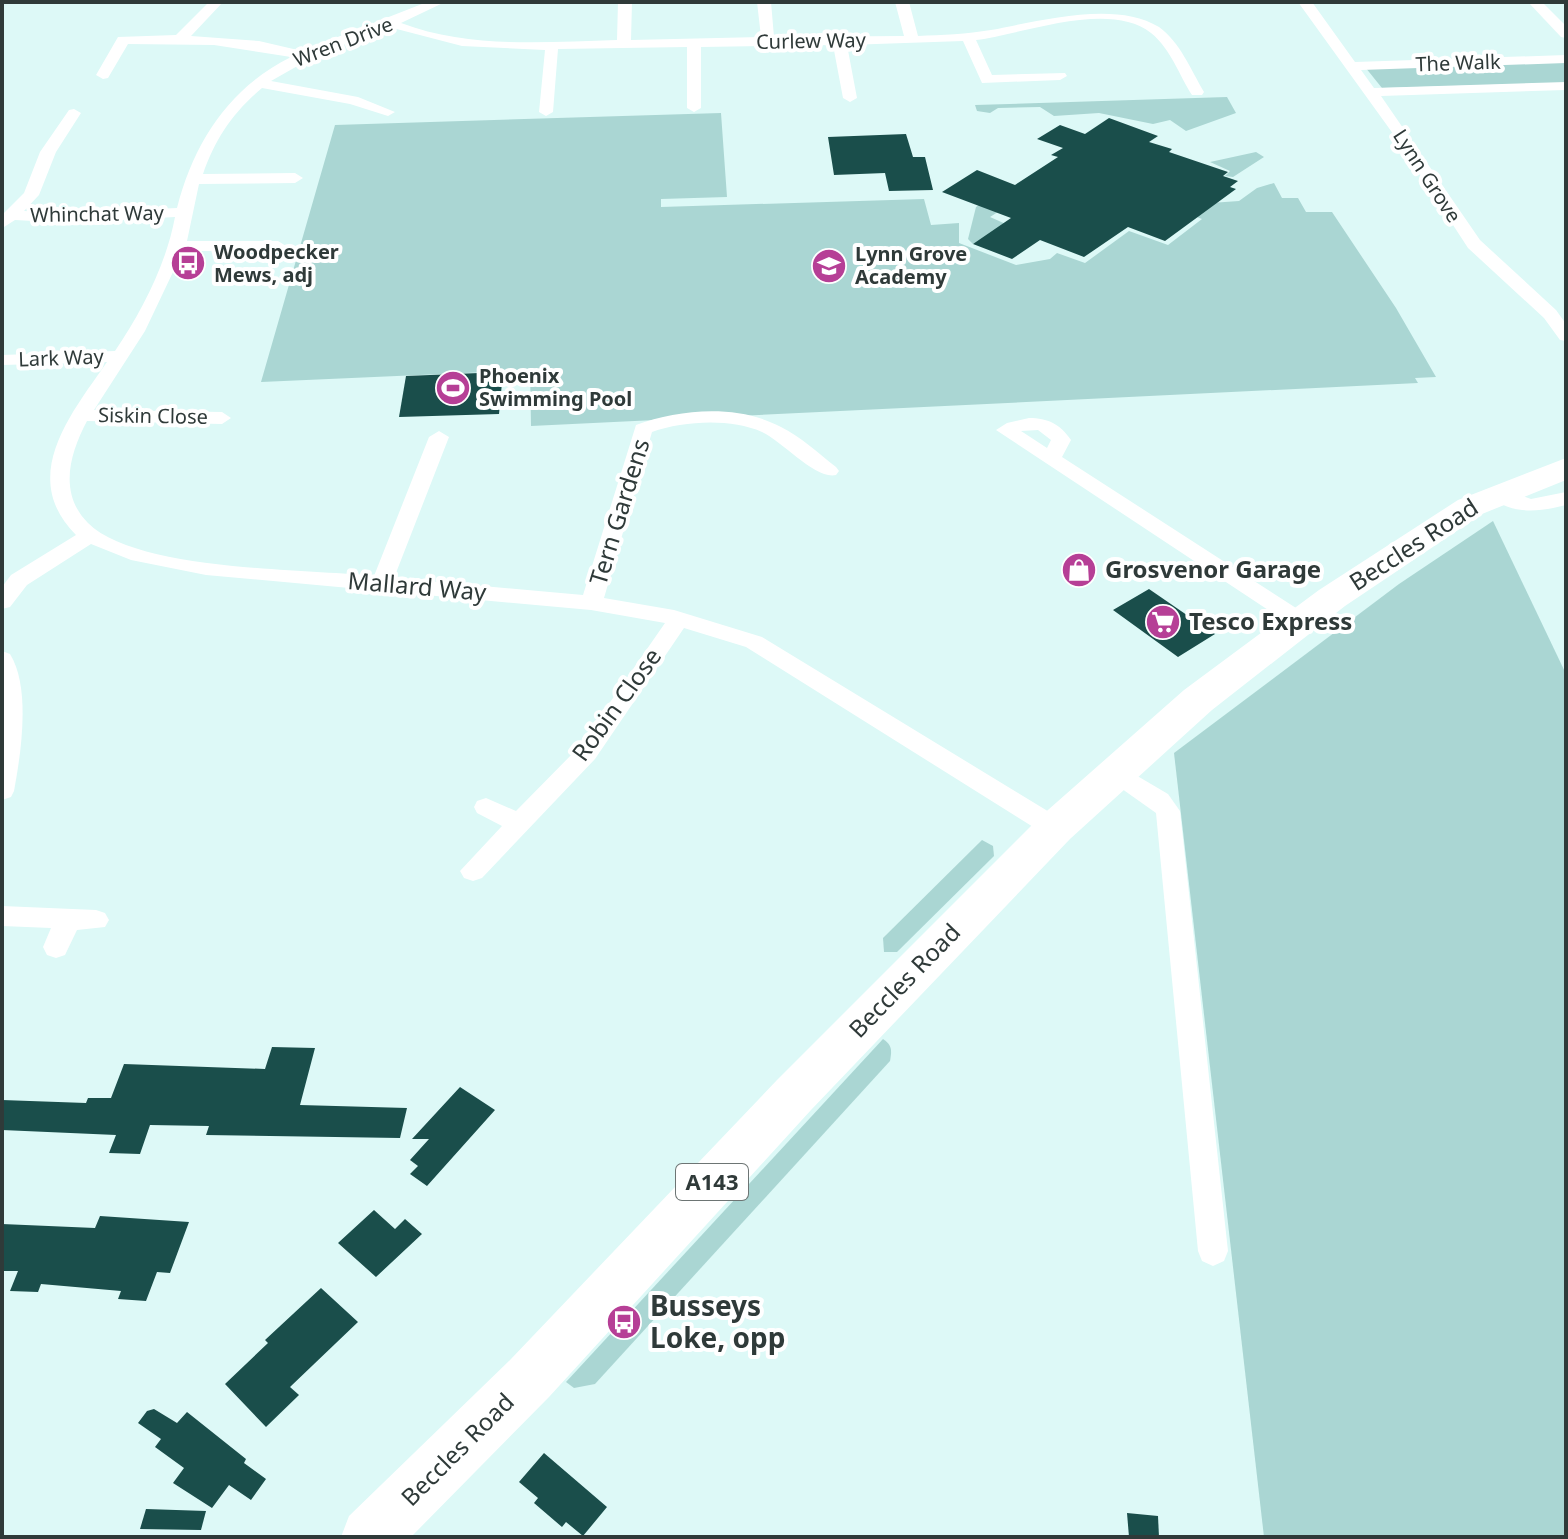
<svg xmlns="http://www.w3.org/2000/svg" width="1568" height="1539" viewBox="0 0 1568 1539" font-family="'Noto Sans',sans-serif">
<style>
.green{fill:#aad6d3}
.building{fill:#1a4e4b}
.lines{fill:none;stroke-linecap:round;stroke-linejoin:round}
.minor{fill:#fff;fill-rule:evenodd}
.trunk{fill:#fff;fill-rule:evenodd}
.labels{text-anchor:middle;stroke-width:8;stroke-linejoin:round;paint-order:stroke}
.far-street-label{font-size:20px;fill:#2f3a39;stroke:#fff}
.far-poi-label{font-size:20px;font-weight:bold;fill:#2f3a39;stroke:#fff;text-anchor:start}
.shield{fill:#fff;stroke:#6d7574;stroke-width:2}
.shield-label{font-size:22px;font-weight:bold;fill:#2f3a39}
.street-label{font-size:24px;fill:#2f3a39;stroke:#fff}
.poi-label{font-size:24px;font-weight:bold;fill:#2f3a39;stroke:#fff;text-anchor:start}
.near-poi-label{font-size:28px;font-weight:bold;fill:#2f3a39;stroke:#fff;text-anchor:start}
</style>
<rect width="100%" height="100%" fill="#ddf9f7"/>
<!-- green -->
<g class="green">
<polygon points="1566,62 1566,83 1382,88 1365,67"/>
<polygon points="1227,97 1236,113 1186,131 1170,120 1153,124 1099,113 1054,116 1040,107 998,108 990,113 977,111 975,105"/>
<polygon points="721,113 727,197 661,199 661,207 924,199 931,225 959,223 959,243 1016,265 1050,259 1057,253 1085,263 1129,231 1168,245 1202,219 1168,206 1239,201 1257,188 1274,183 1282,198 1298,198 1306,212 1332,212 1396,308 1436,377 1415,378 1418,383 531,426 530,370 261,382 335,125"/>
<polygon points="1256,152 1264,157 1233,177 1225,176 1230,171 1210,162"/>
<polygon points="993,195 1004,208 990,217 1008,225 973,244 968,239 976,207"/>
<polygon points="1493,521 1566,674 1566,1537 1264,1537 1174,753 1399,584"/>
<polygon points="982,840 993,846 994,856 897,952 884,952 883,938"/>
<path d="M 883,1039 C 892,1045 892,1050 890,1061 L 595,1384 L 574,1388 L 566,1382 Z"/>
</g>
<!-- building -->
<g class="building">
<polygon points="1109,118 1158,136 1149,142 1172,149 1169,152 1228,172 1223,176 1238,181 1230,187 1236,189 1165,241 1128,227 1084,257 1040,240 1012,259 973,244 1011,218 942,192 977,170 1015,185 1058,157 1051,155 1063,148 1037,139 1060,125 1085,134"/>
<polygon points="906,134 913,157 925,157 933,190 889,191 885,173 834,175 828,137"/>
<polygon points="503,372 499,414 399,417 406,376"/>
<polygon points="1149,589 1197,622 1215,634 1178,657 1113,610"/>
<polygon points="272,1047 315,1048 300,1105 407,1108 400,1138 206,1135 209,1126 150,1125 140,1154 109,1153 116,1135 2,1130 2,1100 86,1103 88,1098 111,1098 124,1064 265,1069"/>
<polygon points="460,1087 495,1110 427,1186 410,1174 418,1166 410,1160 429,1139 412,1139"/>
<polygon points="374,1210 395,1229 405,1219 422,1234 376,1277 338,1243"/>
<polygon points="100,1216 189,1222 170,1273 157,1272 146,1301 118,1299 121,1291 41,1284 38,1292 10,1291 18,1271 2,1271 2,1224 95,1228"/>
<polygon points="321,1288 358,1322 290,1387 299,1395 266,1427 225,1384 268,1343 265,1340"/>
<polygon points="154,1409 177,1423 187,1412 246,1459 244,1463 266,1479 251,1500 229,1485 212,1508 173,1483 184,1468 155,1447 161,1439 138,1423 147,1411"/>
<polygon points="544,1453 607,1507 583,1536 566,1522 562,1527 534,1503 538,1498 519,1482"/>
<polygon points="146,1509 206,1511 201,1530 140,1529"/>
<polygon points="1127,1513 1158,1516 1159,1537 1129,1537"/>
</g>
<g class="lines">
<!-- minor -->
<g class="minor">
<path d="M 209,2 L 223,2 L 191,36 L 259,41 L 302,51 L 427,2 L 445,2 L 401,23 C 470,49 546,42 617,40 L 618,2 L 632,2 L 631,40 L 761,37 L 757,2 L 771,2 L 774,37 L 904,36 L 895,2 L 909,2 L 918,36 C 942,35 967,34 991,30 C 1040,21 1115,0 1159,27 C 1180,42 1191,70 1204,92 L 1202,95 L 1192,95 C 1179,75 1171,49 1151,33 C 1109,0 1024,34 976,40 L 992,75 L 1065,73 L 1067,76 L 1060,80 L 982,83 L 963,41 L 847,45 L 857,98 L 850,102 L 843,98 L 833,45 L 701,47 L 701,108 L 694,112 L 687,108 L 687,47 L 558,49 L 553,112 L 546,116 L 539,112 L 545,50 L 462,46 L 389,27 L 315,56 L 271,81 L 358,97 L 395,112 L 388,116 L 350,104 L 262,88 C 233,112 215,139 203,174 L 295,173 L 303,178 L 295,183 L 199,184 L 187,241 L 278,241 L 286,246 L 278,251 L 183,251 L 145,331 L 94,410 L 222,412 L 231,418 L 222,424 L 87,421 C 70,453 58,493 88,523 C 136,571 305,569 374,576 L 429,437 L 439,431 L 449,437 L 394,578 L 583,595 L 636,425 C 680,409 738,404 781,427 C 801,437 818,453 836,467 L 839,471 L 836,475 C 816,480 783,442 762,432 C 730,418 684,421 652,432 L 604,598 L 674,610 L 762,637 L 1064,821 L 1067,828 L 1064,835 L 1055,837 L 1046,835 L 746,647 L 684,628 L 595,759 L 482,878 L 473,881 L 464,878 L 460,871 L 502,826 L 477,813 L 474,807 L 477,801 L 486,798 L 516,811 L 579,747 L 665,623 L 591,610 L 206,575 L 131,560 L 91,544 L 27,585 L 10,607 L 2,609 L 2,587 L 11,575 L 76,535 C 18,477 71,414 107,362 L 2,365 L 2,355 L 115,351 C 142,311 166,265 175,217 L 68,223 L 15,220 L 4,227 L 2,215 L 24,193 L 40,152 L 69,110 L 74,109 L 81,113 L 56,152 L 39,195 L 24,211 L 68,213 L 177,208 C 194,142 229,88 291,57 L 214,45 L 128,44 L 108,78 L 103,79 L 96,75 L 118,37 L 176,35 Z"/>
<polygon points="1298,2 1312,2 1355,62 1566,55 1566,63 1361,70 1374,88 1566,82 1566,90 1381,96 1480,240 1556,310 1566,324 1566,341 1560,340 1544,318 1468,248 1399,142"/>
<polygon points="1528,2 1542,2 1566,26 1566,38 1561,37"/>
<path d="M 1029,418 C 1048,418 1060,424 1071,440 L 1062,457 L 1310,617 L 1313,622 L 1310,627 L 1294,627 L 996,430 L 1007,423 ZM 1038,430 L 1051,440 L 1047,448 L 1021,431 Z"/>
<path d="M 1498,487 L 1531,499 L 1566,492 L 1566,505 C 1540,512 1507,516 1488,493 L 1491,489 Z"/>
<path d="M 2,651 L 10,654 C 31,688 21,753 14,791 L 11,797 L 2,800 Z"/>
<polygon points="1117,764 1168,794 1180,811 1228,1251 1224,1261 1213,1266 1202,1261 1198,1251 1156,813 1108,779 1105,773 1108,767"/>
<polygon points="2,906 96,910 105,913 109,920 105,927 77,930 65,955 56,958 47,955 43,947 51,928 2,926"/>
</g>
<!-- trunk -->
<polygon class="trunk" points="1566,458 1566,480 1482,514 1345,606 1212,710 1070,839 811,1110 549,1397 411,1537 341,1537 349,1516 511,1359 777,1080 1040,817 1184,690 1319,590 1458,500"/>
</g>
<!-- icons -->
<defs>
<g id="bus-disc" transform="scale(1.8)"><circle r="9.5" fill="#b63f96" stroke="#fff"/><path d="M-5-6H5V4H4V6H2V4H-2V6H-4V4H-5ZM-3.5-4V0h7V-4ZM-3.5 1.2v1.5H-2V1.2ZM2 1.2v1.5H3.5V1.2Z" fill="#fff"/></g>
<g id="school-disc" transform="scale(1.8)"><circle r="9.5" fill="#b63f96" stroke="#fff"/><path d="M0-5L7-2L0 1L-7-2ZM-4 1L0 2.5L4 1V4Q0 6-4 4Z" fill="#fff"/></g>
<g id="stadium-disc" transform="scale(1.8)"><circle r="9.5" fill="#b63f96" stroke="#fff"/><path d="M0-5a6.5 5 0 1 0 0 10a6.5 5 0 1 0 0-10ZM-3.5-1.8h7v3.6h-7Z" fill="#fff"/></g>
<g id="shop-disc" transform="scale(1.8)"><circle r="9.5" fill="#b63f96" stroke="#fff"/><path d="M-5-2.5h2.3a2.7 3.5 0 0 1 5.4 0H5L5.5 6h-11ZM-1.5-2.5h3a1.5 2.3 0 0 0-3 0Z" fill="#fff"/></g>
<g id="supermarket-disc" transform="scale(1.8)"><circle r="9.5" fill="#b63f96" stroke="#fff"/><path d="M-6-5.5h2.5l.6 2H6L4.5 2H-2.5L-4.4-4H-6ZM-1.5 3.2a1.3 1.3 0 1 0 .1 0ZM3 3.2a1.3 1.3 0 1 0 .1 0Z" fill="#fff"/></g>
</defs>
<g fill-rule="evenodd">
<use href="#bus-disc" x="188" y="263"/>
<use href="#school-disc" x="829" y="266"/>
<use href="#stadium-disc" x="453" y="388"/>
<use href="#shop-disc" x="1079" y="570"/>
<use href="#supermarket-disc" x="1163" y="622"/>
<use href="#bus-disc" x="624" y="1322"/>
</g>
<g class="labels">
<!-- far-street labels -->
<g class="far-street-label">
<text transform="translate(811 41) rotate(-1)" y="7">Curlew Way</text>
<text transform="translate(343 42) rotate(-21)" y="7">Wren Drive</text>
<text transform="translate(1458 63) rotate(-2)" y="7">The Walk</text>
<text transform="translate(1427 176) rotate(57)" y="7">Lynn Grove</text>
<text transform="translate(97 214) rotate(-1)" y="7">Whinchat Way</text>
<text transform="translate(61 358) rotate(-2)" y="7">Lark Way</text>
<text transform="translate(153 416) rotate(1)" y="7">Siskin Close</text>
</g>
<!-- far-poi labels -->
<g class="far-poi-label">
<text x="214" y="259">Woodpecker<tspan x="214" dy="23">Mews, adj</tspan></text>
<text x="855" y="261">Lynn Grove<tspan x="855" dy="23">Academy</tspan></text>
<text x="479" y="383">Phoenix<tspan x="479" dy="23">Swimming Pool</tspan></text>
</g>
<!-- shield labels -->
<rect class="shield" x="676" y="1164" width="72" height="36" rx="6"/>
<g class="shield-label">
<text x="712" y="1190">A143</text>
</g>
<!-- street labels -->
<g class="street-label">
<text transform="translate(620 512) rotate(-73)" y="8">Tern Gardens</text>
<text transform="translate(1414 545) rotate(-33)" y="8">Beccles Road</text>
<text transform="translate(417 587) rotate(5)" y="8">Mallard Way</text>
<text transform="translate(617 705) rotate(-54)" y="8">Robin Close</text>
<text transform="translate(905 981) rotate(-46)" y="8">Beccles Road</text>
<text transform="translate(458 1450) rotate(-45)" y="8">Beccles Road</text>
</g>
<!-- poi labels -->
<g class="poi-label">
<text x="1105" y="578">Grosvenor Garage</text>
<text x="1189" y="630">Tesco Express</text>
</g>
<!-- near-poi labels -->
<g class="near-poi-label">
<text x="650" y="1316">Busseys<tspan x="650" dy="32">Loke, opp</tspan></text>
</g>
</g>
<!-- border -->
<rect width="1568" height="1539" fill="none" stroke="#2f3a39" stroke-width="8"/>
</svg>
